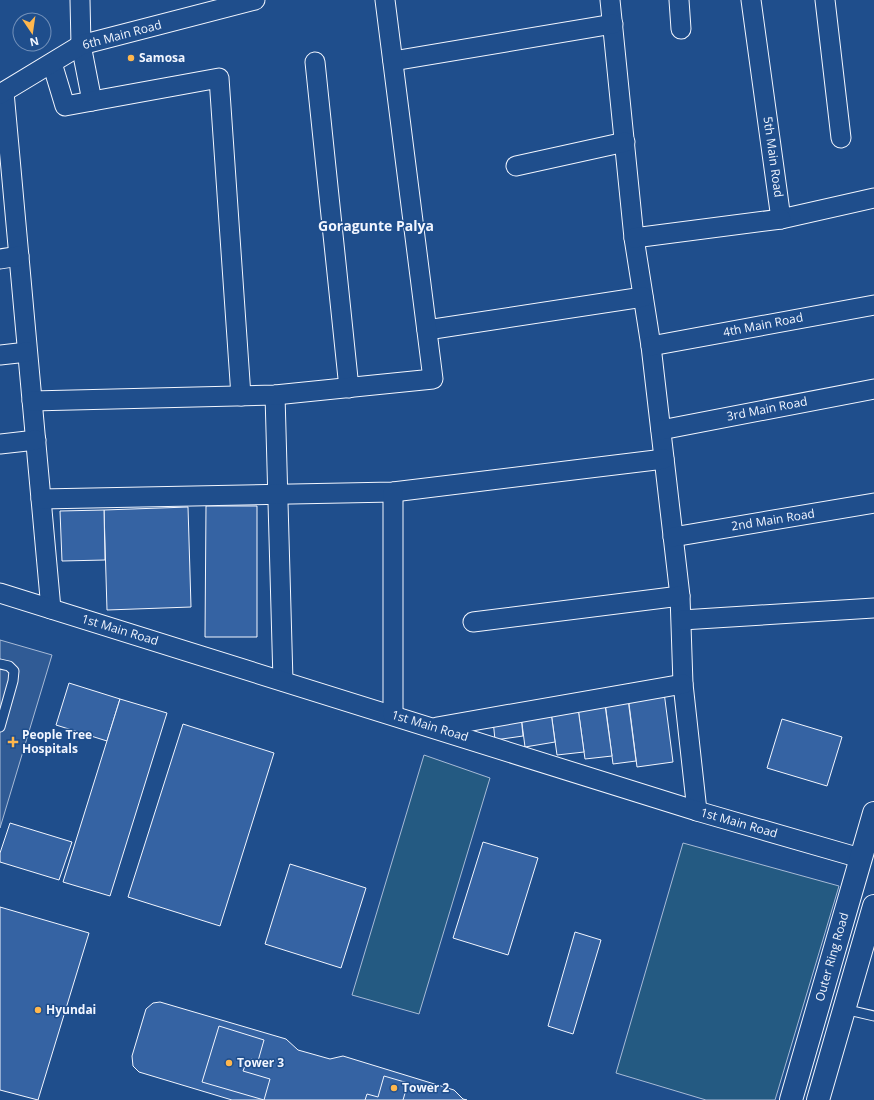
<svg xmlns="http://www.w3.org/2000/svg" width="874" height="1100" viewBox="0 0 874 1100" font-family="'Open Sans',sans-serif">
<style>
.green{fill:#245a82;stroke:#a8bbd7}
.parking{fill:#305b95;stroke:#a8bbd7}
.building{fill:#3563a3;stroke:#f2f6ff}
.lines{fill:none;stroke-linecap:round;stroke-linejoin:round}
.service-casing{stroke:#f2f6ff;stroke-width:11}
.minor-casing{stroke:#f2f6ff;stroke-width:21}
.trunk-casing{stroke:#f2f6ff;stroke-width:24}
.service{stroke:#1f4e8c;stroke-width:9}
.minor{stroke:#1f4e8c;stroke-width:19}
.trunk{stroke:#1f4e8c;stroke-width:22}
.poi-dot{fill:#ffb74d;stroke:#1f4e8c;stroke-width:1.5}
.labels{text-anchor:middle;stroke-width:3;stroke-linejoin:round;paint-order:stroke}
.street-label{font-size:12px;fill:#f2f6ff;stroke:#1f4e8c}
.poi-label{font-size:12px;font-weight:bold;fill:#f2f6ff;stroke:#1f4e8c;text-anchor:start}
.quarter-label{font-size:14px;font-weight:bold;fill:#f2f6ff;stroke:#1f4e8c}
</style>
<rect width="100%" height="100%" fill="#1f4e8c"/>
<!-- green -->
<g class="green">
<polygon points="424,755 490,778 419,1014 352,995"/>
<polygon points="683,843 839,886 775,1100 706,1100 616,1073"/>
</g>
<!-- parking -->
<polygon class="parking" points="0,640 52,655 0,828"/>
<!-- building -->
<g class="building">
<polygon points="206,506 257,506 257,637 205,637"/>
<polygon points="188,507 191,607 107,610 104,510"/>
<polygon points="104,510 105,560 62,561 60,511"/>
<polygon points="69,683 120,699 107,741 56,725"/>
<polygon points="664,692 673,762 637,767 628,696"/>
<polygon points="120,699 167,713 110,896 63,882"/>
<polygon points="628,699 636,761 613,764 605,702"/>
<polygon points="605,705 612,756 585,759 578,708"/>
<polygon points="578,708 584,752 557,755 551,712"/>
<polygon points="551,712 555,742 525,747 521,716"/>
<polygon points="521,716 523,736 495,740 493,720"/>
<polygon points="782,719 842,737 827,786 767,768"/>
<polygon points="183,724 274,753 220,926 128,897"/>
<polygon points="10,823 72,842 59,880 0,862 0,853"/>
<polygon points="483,842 538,858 508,955 453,938"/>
<polygon points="290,864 366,888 341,968 265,944"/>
<polygon points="0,907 89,933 38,1100 0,1090"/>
<polygon points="575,932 601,940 573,1034 548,1026"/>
<polygon points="160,1002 286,1039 298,1050 330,1059 343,1056 454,1090 463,1099 467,1100 232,1100 139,1072 133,1066 132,1056 146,1009 153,1003"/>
<polygon points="219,1026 264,1040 258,1061 251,1059 249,1067 245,1066 243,1071 270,1079 264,1100 202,1082"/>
<polygon points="384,1076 408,1083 403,1100 365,1100 367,1094 378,1097"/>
</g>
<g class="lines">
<!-- service casing -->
<g class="service-casing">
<g id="service">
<polyline points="0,664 9,666 14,671 13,681 0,727"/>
<polyline points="844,1009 874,1016"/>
</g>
</g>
<!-- minor casing -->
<g class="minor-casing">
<g id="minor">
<polyline points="80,0 81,45 92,101"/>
<polyline points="610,0 634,238 651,346 680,596 683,684 697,811"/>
<polyline points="679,0 681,29"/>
<polyline points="751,0 781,219 874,198"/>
<polyline points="825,0 841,138"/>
<polyline points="393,61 613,24"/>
<polyline points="315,62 349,388"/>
<polyline points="52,63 65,106 219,78 241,396"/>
<polyline points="4,92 51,609"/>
<polyline points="0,94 81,45 255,0"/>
<polyline points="516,166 625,142"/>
<polyline points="634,238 781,219"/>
<polyline points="0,259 19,256"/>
<polyline points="427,330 643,297"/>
<polyline points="651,346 874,305"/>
<polyline points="0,355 27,352"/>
<polyline points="275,395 283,681"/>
<polyline points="32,401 275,395 433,379 385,0"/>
<polyline points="661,430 874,389"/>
<polyline points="0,444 36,440"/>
<polyline points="41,499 393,492 664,459"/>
<polyline points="673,537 874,503"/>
<polyline points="0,593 697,811 860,858"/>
<polyline points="682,620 874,608"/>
<polyline points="473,622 680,596"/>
<polyline points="393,715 393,492"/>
<polyline points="437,727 683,684"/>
</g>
</g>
<!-- trunk casing -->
<g class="trunk-casing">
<g id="trunk">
<polyline points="791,1100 874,813"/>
<polyline points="818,1100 874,906"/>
</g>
</g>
<!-- service -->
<use href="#service" class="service"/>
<!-- minor -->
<use href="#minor" class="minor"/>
<!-- trunk -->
<use href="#trunk" class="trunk"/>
</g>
<!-- markers -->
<g class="poi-dot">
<circle cx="131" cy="58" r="4"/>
<path d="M11 736h4v4h4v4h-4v4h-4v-4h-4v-4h4z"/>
<circle cx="38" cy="1010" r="4"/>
<circle cx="229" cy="1063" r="4"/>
<circle cx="394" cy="1088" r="4"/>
</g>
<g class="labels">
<!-- street labels -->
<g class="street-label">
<text transform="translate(122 35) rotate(-15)" y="4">6th Main Road</text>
<text transform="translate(773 157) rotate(82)" y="4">5th Main Road</text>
<text transform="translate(763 325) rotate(-11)" y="4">4th Main Road</text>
<text transform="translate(767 409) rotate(-11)" y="4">3rd Main Road</text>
<text transform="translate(773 520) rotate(-9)" y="4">2nd Main Road</text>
<text transform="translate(120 630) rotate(17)" y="4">1st Main Road</text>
<text transform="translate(430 726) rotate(17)" y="4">1st Main Road</text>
<text transform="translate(739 823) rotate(16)" y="4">1st Main Road</text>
<text transform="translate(832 957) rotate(-74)" y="4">Outer Ring Road</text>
</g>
<!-- poi labels -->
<g class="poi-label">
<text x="139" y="62">Samosa</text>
<text x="22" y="739">People Tree<tspan x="22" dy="14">Hospitals</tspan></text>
<text x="46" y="1014">Hyundai</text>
<text x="237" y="1067">Tower 3</text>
<text x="402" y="1092">Tower 2</text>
</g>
<!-- quarter labels -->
<g class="quarter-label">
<text x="376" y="231">Goragunte Palya</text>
</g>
</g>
<!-- north arrow -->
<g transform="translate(32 32) rotate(167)"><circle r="19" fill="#1f4e8c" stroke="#7391ba"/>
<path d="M0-3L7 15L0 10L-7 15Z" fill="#ffb74d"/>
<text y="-6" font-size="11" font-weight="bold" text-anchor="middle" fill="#f2f6ff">N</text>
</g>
</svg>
